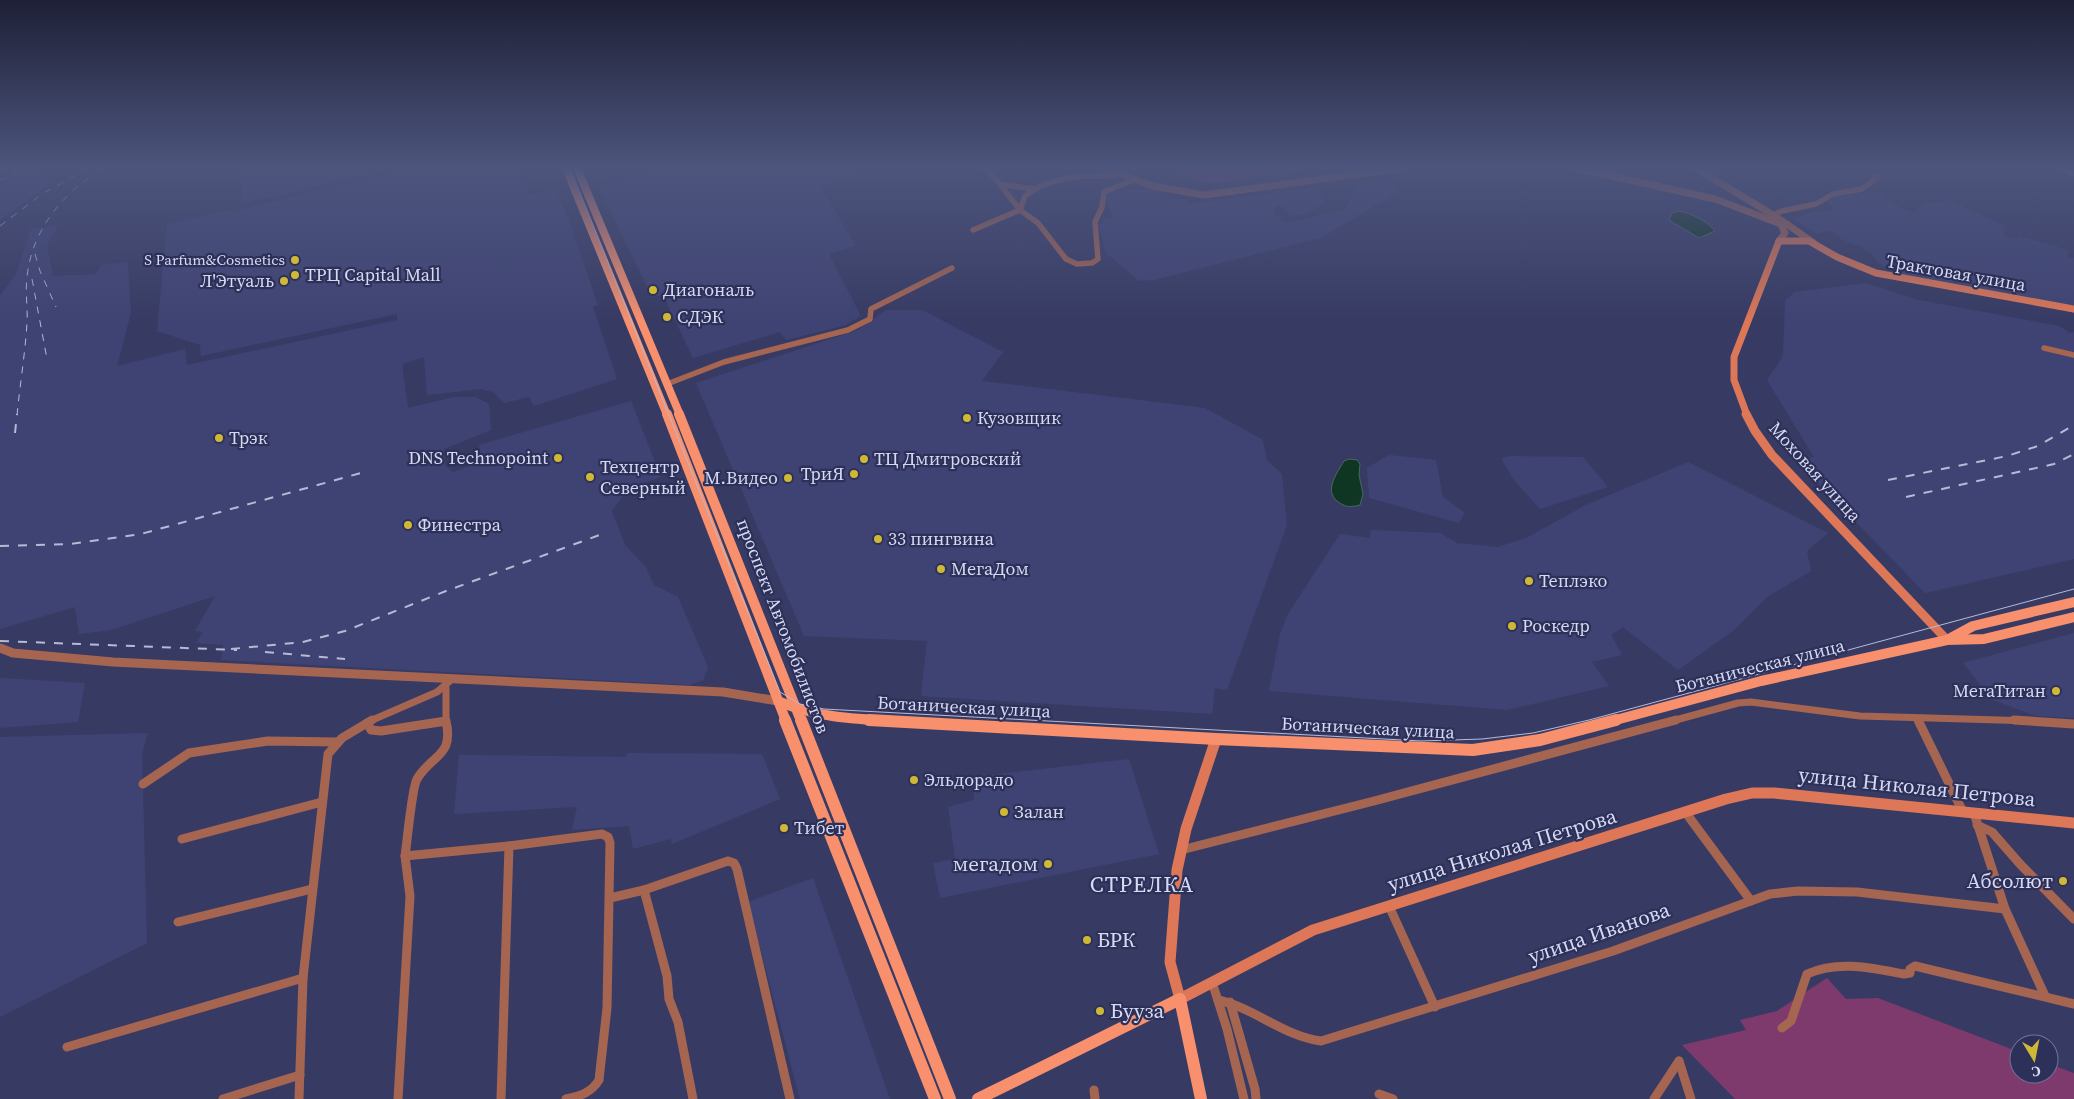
<svg xmlns="http://www.w3.org/2000/svg" width="2074" height="1099" viewBox="0 0 2074 1099" font-family="'Source Serif 4',serif">
<style>
.built{fill:#3f4373}
.green{fill:#7e3a6c}
.water{fill:#0f3622;stroke:#4a6760}
.lines{fill:none;stroke-linecap:round;stroke-linejoin:round}
.minor-far2{stroke:#a66551;stroke-width:5.5}
.minor-far1{stroke:#a66551;stroke-width:7}
.minor{stroke:#a66551;stroke-width:9}
.tertiary-far1{stroke:#a66551;stroke-width:7}
.tertiary{stroke:#a66551;stroke-width:9}
.secondary-far2{stroke:#de7757;stroke-width:7}
.secondary-far1{stroke:#de7757;stroke-width:9}
.secondary{stroke:#de7757;stroke-width:11}
.primary-far2{stroke:#f8906e;stroke-width:8}
.primary-far1{stroke:#f8906e;stroke-width:10}
.primary{stroke:#f8906e;stroke-width:12}
.tram{stroke:#b6bad7;stroke-width:1}
.rail-far1{stroke:#b6bad7;stroke-width:1;stroke-dasharray:7 7;stroke-linecap:butt}
.rail{stroke:#b6bad7;stroke-width:2;stroke-dasharray:9 9;stroke-linecap:butt}
.poi-dot{fill:#d0b837;stroke:#2d3058;stroke-width:2}
.labels{text-anchor:middle;stroke-width:4.5;stroke-linejoin:round;paint-order:stroke}
.far-poi-label{font-size:15px;fill:#d5d9f2;stroke:#2d3058;text-anchor:end}
.street-label{font-size:18px;fill:#d5d9f2;stroke:#2d3058}
.poi-label{font-size:18px;fill:#d5d9f2;stroke:#2d3058;text-anchor:start}
.near-street-label{font-size:21px;fill:#d5d9f2;stroke:#2d3058}
.near-poi-label{font-size:21px;fill:#d5d9f2;stroke:#2d3058;text-anchor:end}
.near-neighbourhood-label{font-size:22px;letter-spacing:1px;fill:#d5d9f2;stroke:#2d3058}
</style>
<rect width="100%" height="100%" fill="#373b64"/>
<!-- built -->
<g class="built">
<polygon points="28,168 54,180 0,220 0,182"/>
<polygon points="240,168 394,168 243,203"/>
<polygon points="411,168 521,168 529,195 555,189 568,218 598,305 593,307 617,379 534,406 529,397 504,403 493,392 481,389 427,395 424,357 402,364 408,408 454,397 476,397 489,404 491,430 444,449 445,465 453,472 481,462 479,445 631,401 661,477 629,488 612,511 625,545 645,566 654,585 678,597 708,667 703,680 690,685 221,660 223,645 196,643 203,632 195,631 215,596 111,630 79,634 75,607 0,629 0,296 16,274 31,229 58,226 47,245 53,276 96,274 101,265 128,262 131,313 117,366 185,349 187,365 397,320 397,314 201,356 200,345 157,331 167,224 229,210 232,212"/>
<polygon points="648,168 849,168 858,173 820,187 856,246 829,254 861,316 846,325 786,340 780,332 693,358 663,295 652,297 599,187 649,172"/>
<polygon points="1387,180 1400,191 1320,238 1154,280 1139,281 1106,253 1098,224 1103,224 1104,220 1113,218 1106,194 1158,188 1162,198 1169,200 1185,199 1188,204 1316,188 1325,203 1308,213 1292,216 1281,206 1276,205 1273,212 1285,223 1344,210 1358,187"/>
<polygon points="1875,192 1898,206 1914,213 1923,204 1950,200 2004,226 2004,236 2018,239 2019,236 2069,250 2068,257 2074,258 2074,306 1911,278 1887,268 1879,263 1871,254 1859,246 1843,240 1830,230 1817,234 1793,219 1810,213 1831,210 1832,208 1827,201 1837,196"/>
<polygon points="1865,283 1919,300 2059,326 2070,333 2074,332 2074,559 1925,593 1796,460 1814,457 1767,380 1783,356 1785,301 1795,292"/>
<polygon points="886,310 922,310 1003,352 982,381 1205,408 1263,440 1267,460 1282,474 1287,525 1227,690 1215,688 1212,714 921,696 927,641 804,636 696,383 858,330"/>
<polygon points="1389,455 1436,460 1443,497 1465,513 1459,523 1369,498 1367,468"/>
<polygon points="1511,456 1583,457 1608,487 1540,509 1513,479 1501,458"/>
<polygon points="1688,462 1828,533 1807,551 1811,571 1767,597 1733,631 1678,670 1623,627 1611,635 1622,655 1592,662 1609,686 1507,710 1269,691 1280,634 1288,614 1340,534 1370,538 1371,530 1440,533 1457,543 1498,547 1526,538 1586,505"/>
<polygon points="2074,633 2074,718 2035,716 1993,700 1963,663"/>
<polygon points="0,678 85,683 78,722 0,728"/>
<polygon points="148,733 142,754 147,943 0,1017 0,737"/>
<polygon points="628,753 762,754 780,799 672,844 671,839 633,849 629,826 572,830 577,807 454,814 459,755 626,757"/>
<polygon points="1129,759 1159,854 940,898 933,863 955,859 948,807 974,800 972,777"/>
<polygon points="813,878 890,1099 800,1099 748,902"/>
</g>
<!-- green -->
<g class="green">
<polygon points="1176,168 1318,168 1221,183 1204,183 1179,174"/>
<polygon points="1827,978 1846,999 1878,998 2019,1052 2019,1074 2049,1074 2049,1064 2074,1073 2074,1099 1735,1099 1682,1045 1746,1030 1740,1020 1777,1011"/>
</g>
<!-- water -->
<g class="water">
<path d="M 1678,211 C 1691,213 1707,221 1715,231 L 1699,238 L 1669,220 L 1672,213 Z"/>
<path d="M 1349,459 L 1357,460 L 1360,464 L 1359,475 L 1363,494 L 1360,505 C 1350,507 1346,508 1337,501 C 1324,490 1337,473 1344,461 Z"/>
</g>
<g class="lines">
<!-- minor-far2 -->
<g class="minor-far2">
<polyline points="984,168 1000,184 1020,210 1038,223 1066,259 1077,264 1092,263 1098,259 1095,222 1102,207 1104,192 1133,180"/>
<polyline points="2060,168 2074,174"/>
<polyline points="0,170 5,168"/>
<polyline points="1000,184 1033,189"/>
<polyline points="1778,218 1777,213 1782,211 1816,204 1833,194 1862,189 1877,178 1875,176"/>
<path d="M 973,230 L 1020,210 L 1025,196 C 1040,183 1066,177 1085,176 C 1096,176 1106,177 1117,174"/>
<polyline points="2044,348 2074,355"/>
<polyline points="667,384 724,362 848,330 870,319 871,309 952,268"/>
</g>
<!-- minor-far1 -->
<g class="minor-far1">
<polyline points="446,688 446,721"/>
<polyline points="1918,719 1919,721"/>
<polyline points="370,721 437,692 451,680"/>
<polyline points="1672,721 1738,703 1751,702 1860,716 2034,721"/>
</g>
<!-- minor -->
<g class="minor">
<polyline points="1918,720 1963,812"/>
<polyline points="2014,720 2074,724"/>
<path d="M 367,723 L 371,730 L 381,731 L 446,721 C 454,757 432,754 417,779 C 412,787 407,843 405,856 L 509,846"/>
<polyline points="143,784 189,753 268,741 336,742"/>
<polyline points="1686,813 1751,901"/>
<polyline points="1974,813 2005,909 2045,996"/>
<polyline points="1977,825 1992,832 2020,864 2074,919"/>
<polyline points="182,839 322,802"/>
<polyline points="1181,850 1374,801 1676,720"/>
<polyline points="644,890 667,976 669,999 678,1022 693,1099"/>
<polyline points="610,898 644,890 728,861 734,863 737,869 790,1099"/>
<polyline points="1389,906 1435,1007"/>
<polyline points="178,922 312,889"/>
<polyline points="1212,982 1227,1029 1244,1099"/>
<path d="M 1218,1000 C 1255,1008 1283,1036 1321,1041 L 1613,951 L 1770,894 L 1798,891 L 1857,892 L 2005,909"/>
<polyline points="1230,1002 1255,1089 1256,1099"/>
<path d="M 1782,1028 L 1791,1021 L 1807,974 C 1839,960 1871,968 1904,974 L 1910,973 L 1910,969 L 1915,966 L 2074,1004"/>
<polyline points="67,1047 303,978"/>
<polyline points="1679,1061 1691,1099"/>
<polyline points="1094,1090 1095,1099"/>
<polyline points="1379,1094 1393,1099"/>
<polyline points="223,1099 300,1075"/>
<polyline points="299,1099 303,978 328,754 342,738 372,720"/>
<polyline points="398,1099 410,896 405,856"/>
<path d="M 501,1099 L 509,846 L 602,834 L 608,837 L 610,843 L 607,1008 L 599,1080 C 591,1093 580,1096 566,1099"/>
<polyline points="1654,1099 1679,1061"/>
</g>
<!-- tertiary-far1 -->
<g class="tertiary-far1">
<polyline points="1104,168 1153,186 1204,195 1403,168"/>
<polyline points="1576,168 1715,199 1781,224"/>
<polyline points="1696,168 1778,218 1814,243"/>
<polyline points="1779,220 1785,233 1779,241"/>
</g>
<!-- tertiary -->
<polyline class="tertiary" points="0,648 13,653 113,662 723,692 778,701"/>
<!-- secondary-far2 -->
<polyline class="secondary-far2" points="1747,415 1734,380 1734,357 1779,241 1809,241 1837,257 1876,273 2074,309"/>
<!-- secondary-far1 -->
<polyline class="secondary-far1" points="1746,414 1755,431 1772,455 1947,640"/>
<!-- secondary -->
<polyline class="secondary" points="1216,739 1186,829 1177,870 1170,962 1180,999 1313,930 1726,799 1752,793 1774,793 2074,823"/>
<!-- primary-far2 -->
<g class="primary-far2">
<polyline points="566,168 667,415"/>
<polyline points="577,168 680,415"/>
</g>
<!-- primary-far1 -->
<g class="primary-far1">
<polyline points="667,414 786,721"/>
<polyline points="679,414 801,721"/>
<polyline points="1949,639 1973,626 2074,602"/>
<path d="M 778,701 C 814,717 853,719 892,721"/>
<polyline points="1612,721 1761,681 1947,640 1984,639 2074,617"/>
</g>
<!-- primary -->
<g class="primary">
<polyline points="785,720 935,1099"/>
<polyline points="801,720 950,1099"/>
<polyline points="869,720 1216,739 1473,750 1540,740 1616,720"/>
<polyline points="978,1099 1180,999 1201,1099"/>
</g>
<!-- tram -->
<polyline class="tram" points="570,168 780,692 800,704 824,709 1421,741 1482,739 1533,733 1589,720 2074,589"/>
<!-- rail-far1 -->
<g class="rail-far1">
<polyline points="0,180 26,168"/>
<polyline points="0,226 42,194 89,168"/>
<polyline points="35,254 40,271 56,307"/>
<polyline points="32,279 47,359"/>
<path d="M 17,415 C 20,385 25,354 27,323 C 28,308 25,293 27,277 C 32,229 63,193 103,168"/>
</g>
<!-- rail -->
<g class="rail">
<polyline points="15,433 17,414"/>
<polyline points="1888,480 2007,456 2038,446 2074,425"/>
<polyline points="1906,497 2054,464 2074,454"/>
<polyline points="0,546 71,544 141,534 368,471"/>
<polyline points="0,641 237,650"/>
<polyline points="231,649 303,642 345,631 446,591 605,533"/>
<polyline points="265,652 345,659"/>
</g>
</g>
<!-- sky -->
<linearGradient id="sky" x2="0" y2="1"><stop stop-color="#1e2037"/><stop offset="0.52" stop-color="#4d557d"/><stop offset="1" stop-color="#4d557d" stop-opacity="0"/></linearGradient>
<rect width="2074" height="322" fill="url(#sky)"/>
<!-- markers -->
<g class="poi-dot">
<circle cx="295" cy="260" r="5"/>
<circle cx="295" cy="275" r="5"/>
<circle cx="284" cy="281" r="5"/>
<circle cx="653" cy="290" r="5"/>
<circle cx="667" cy="317" r="5"/>
<circle cx="967" cy="418" r="5"/>
<circle cx="219" cy="438" r="5"/>
<circle cx="558" cy="458" r="5"/>
<circle cx="864" cy="459" r="5"/>
<circle cx="854" cy="474" r="5"/>
<circle cx="590" cy="477" r="5"/>
<circle cx="788" cy="478" r="5"/>
<circle cx="408" cy="525" r="5"/>
<circle cx="878" cy="539" r="5"/>
<circle cx="941" cy="569" r="5"/>
<circle cx="1529" cy="581" r="5"/>
<circle cx="1512" cy="626" r="5"/>
<circle cx="2056" cy="691" r="5"/>
<circle cx="914" cy="780" r="5"/>
<circle cx="1004" cy="812" r="5"/>
<circle cx="784" cy="828" r="5"/>
<circle cx="1048" cy="864" r="5"/>
<circle cx="2063" cy="881" r="5"/>
<circle cx="1087" cy="940" r="5"/>
<circle cx="1100" cy="1011" r="5"/>
</g>
<g class="labels">
<!-- far-poi labels -->
<g class="far-poi-label">
<text x="285" y="265">S Parfum&amp;Cosmetics</text>
</g>
<!-- street labels -->
<g class="street-label">
<text transform="translate(1956 273) rotate(10)" y="6">Трактовая улица</text>
<text transform="translate(1815 472) rotate(48)" y="6">Моховая улица</text>
<text transform="translate(783 626) rotate(69)" y="6">проспект Автомобилистов</text>
<text transform="translate(1760 666) rotate(-14)" y="6">Ботаническая улица</text>
<text transform="translate(964 707) rotate(3)" y="6">Ботаническая улица</text>
<text transform="translate(1368 728) rotate(3)" y="6">Ботаническая улица</text>
</g>
<!-- poi labels -->
<g class="poi-label">
<text x="305" y="281">ТРЦ Capital Mall</text>
<text x="274" y="287" text-anchor="end">Л'Этуаль</text>
<text x="663" y="296">Диагональ</text>
<text x="677" y="323">СДЭК</text>
<text x="977" y="424">Кузовщик</text>
<text x="229" y="444">Трэк</text>
<text x="548" y="464" text-anchor="end">DNS Technopoint</text>
<text x="874" y="465">ТЦ Дмитровский</text>
<text x="600" y="473">Техцентр<tspan x="600" dy="21">Северный</tspan></text>
<text x="844" y="480" text-anchor="end">ТриЯ</text>
<text x="778" y="484" text-anchor="end">М.Видео</text>
<text x="418" y="531">Финестра</text>
<text x="888" y="545">33 пингвина</text>
<text x="951" y="575">МегаДом</text>
<text x="1539" y="587">Теплэко</text>
<text x="1522" y="632">Роскедр</text>
<text x="2046" y="697" text-anchor="end">МегаТитан</text>
<text x="924" y="786">Эльдорадо</text>
<text x="1014" y="818">Залан</text>
<text x="794" y="834">Тибет</text>
</g>
<!-- near-street labels -->
<g class="near-street-label">
<text transform="translate(1917 787) rotate(6)" y="7">улица Николая Петрова</text>
<text transform="translate(1502 850) rotate(-17)" y="7">улица Николая Петрова</text>
<text transform="translate(1599 933) rotate(-19)" y="7">улица Иванова</text>
</g>
<!-- near-poi labels -->
<g class="near-poi-label">
<text x="1038" y="871">мегадом</text>
<text x="2053" y="888">Абсолют</text>
<text x="1097" y="947" text-anchor="start">БРК</text>
<text x="1110" y="1018" text-anchor="start">Бууза</text>
</g>
<!-- near-neighbourhood labels -->
<g class="near-neighbourhood-label">
<text x="1142" y="892">СТРЕЛКА</text>
</g>
</g>
<!-- north arrow -->
<g transform="translate(2034 1059) rotate(170)"><circle r="24" fill="#2d3058" stroke="#707496"/>
<path d="M0-4L9 19L0 12L-9 19Z" fill="#d0b837"/>
<text y="-8" font-size="14" font-weight="bold" text-anchor="middle" fill="#d5d9f2">С</text>
</g>
</svg>
